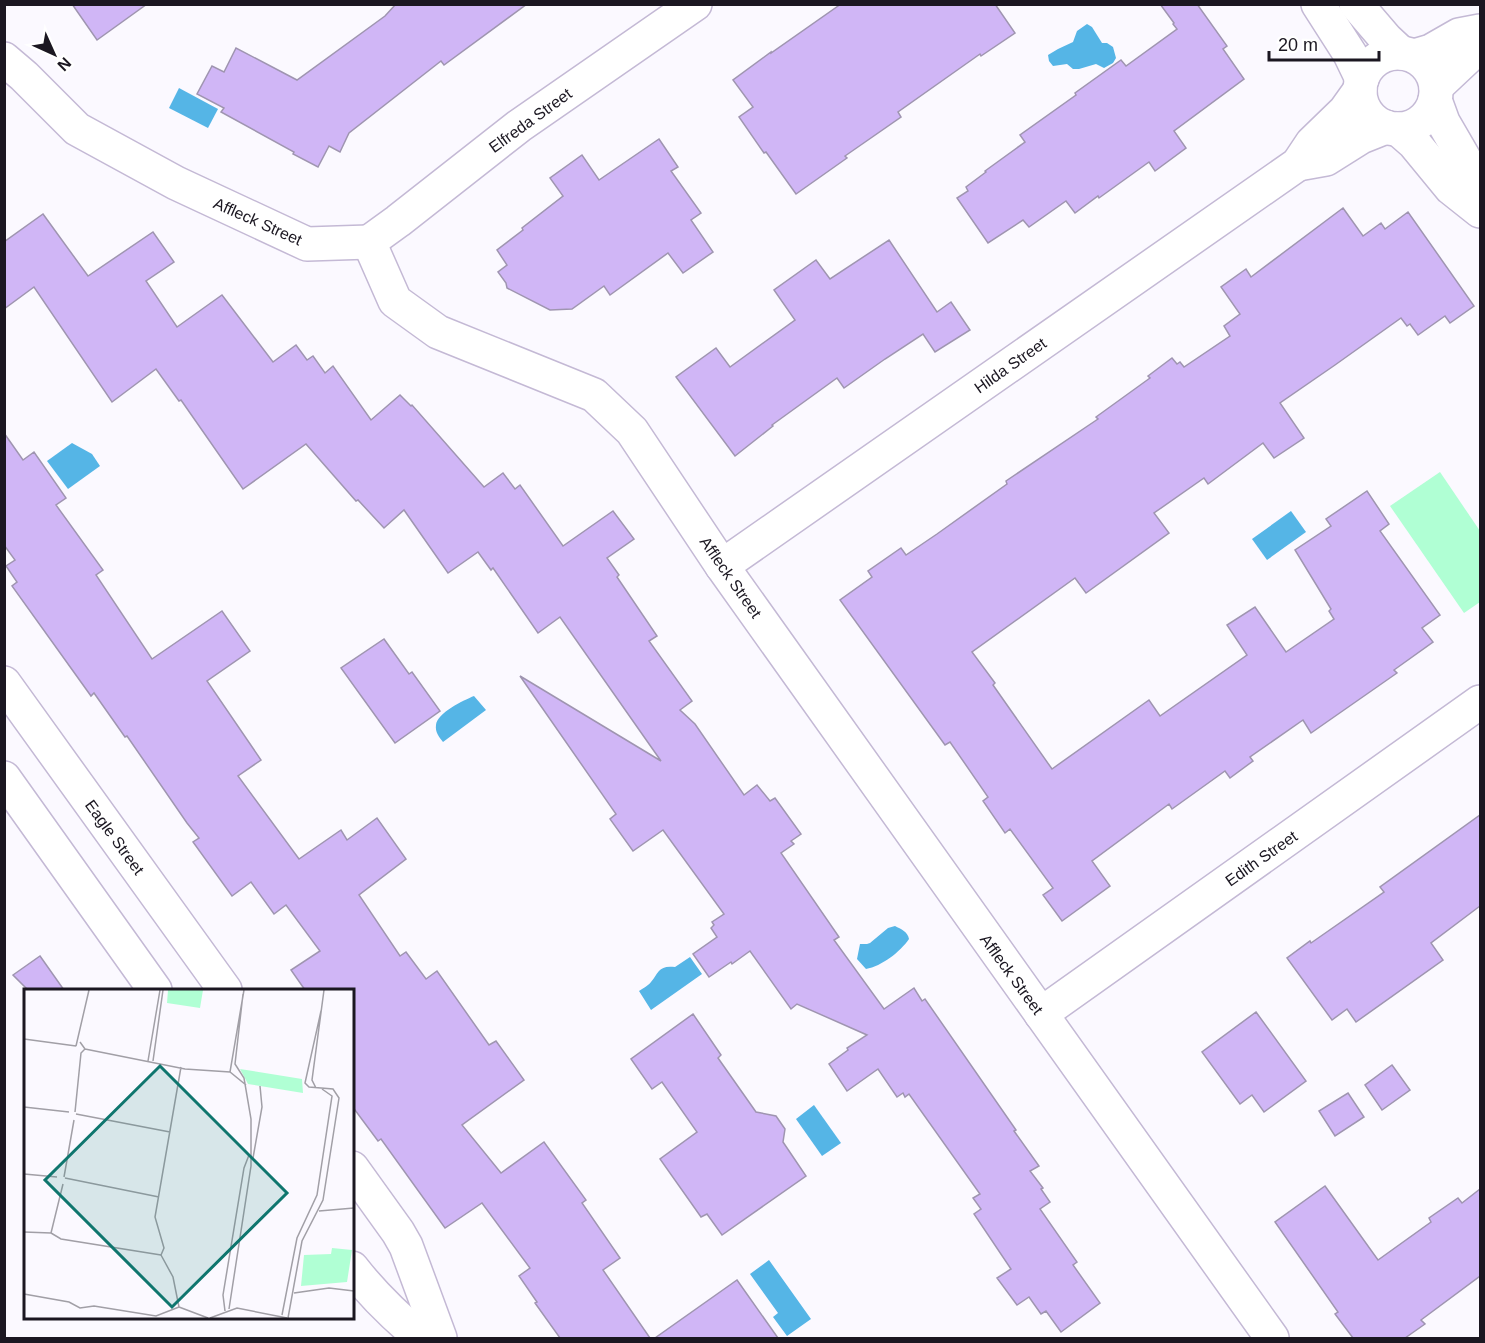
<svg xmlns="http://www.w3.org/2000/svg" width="1485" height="1343" viewBox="0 0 1485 1343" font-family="Arial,sans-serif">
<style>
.green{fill:#b0ffd4}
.water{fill:#55b5e6}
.building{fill:#d0b6f6;stroke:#9f95b0;stroke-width:1.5}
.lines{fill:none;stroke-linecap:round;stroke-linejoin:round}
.minor-casing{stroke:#c4b9d5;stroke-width:36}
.minor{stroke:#fff;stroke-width:33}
.labels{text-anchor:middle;stroke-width:4.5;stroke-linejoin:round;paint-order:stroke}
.street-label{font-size:16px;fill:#1b1721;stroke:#fff}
.inset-road{fill:none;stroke:#a19fa6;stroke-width:1.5}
.view{fill:#0f766e;fill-opacity:0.15;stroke:#0f766e;stroke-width:3}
.inset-edge{fill:none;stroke:#1b1721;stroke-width:3}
</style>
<rect width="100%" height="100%" fill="#fbf9ff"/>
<!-- green -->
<polygon class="green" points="1440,472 1480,531 1480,602 1464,613 1390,506"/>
<!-- water -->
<g class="water">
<polygon points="1087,24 1092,27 1102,43 1107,43 1113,47 1116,58 1113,63 1104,68 1096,64 1079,69 1073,69 1067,64 1053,66 1049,61 1048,55 1058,49 1073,42 1077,31"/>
<polygon points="179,88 218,109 208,128 169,108"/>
<polygon points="72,443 92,454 100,466 68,489 47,461"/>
<polygon points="1291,511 1306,532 1267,560 1252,539"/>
<path d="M 474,696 L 486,710 L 443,742 C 439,737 435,732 436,725 C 437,713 464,700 474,696 Z"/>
<path d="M 895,926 C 901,929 908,932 909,939 C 900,952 882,966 866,969 L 857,959 L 860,944 L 867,944 L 870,943 L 888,928 Z"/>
<path d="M 690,957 L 702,974 L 651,1010 L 639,991 C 642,989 648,986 651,982 C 659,972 659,965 675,967 Z"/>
<polygon points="814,1105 841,1143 822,1156 796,1119"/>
<polygon points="769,1260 811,1319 787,1336 773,1317 778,1313 750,1274"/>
</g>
<!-- building -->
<g class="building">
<polygon points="72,4 147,4 97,40"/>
<polygon points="396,4 527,4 444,65 441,61 349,133 340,152 329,146 318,167 293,154 294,152 221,112 224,108 197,94 212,66 224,72 236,48 297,80 385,16"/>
<polygon points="841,4 995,4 1015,33 981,56 980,54 898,112 901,117 845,156 847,158 796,194 766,152 764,153 739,117 753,107 733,80 771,52 771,53"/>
<polygon points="1160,4 1197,4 1227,46 1223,49 1244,79 1174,131 1186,148 1155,171 1149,162 1099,198 1098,196 1075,213 1066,201 1029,227 1023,220 988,243 957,198 968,191 966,187 986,172 985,171 1025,142 1020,135 1076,95 1075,93 1121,60 1126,66 1177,29 1173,24 1174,23"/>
<polygon points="659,139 678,167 671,171 701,213 691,220 713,252 683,273 668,253 610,295 604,286 572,309 550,310 507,288 506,283 498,272 507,265 497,250 523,230 522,228 563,196 550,178 582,155 599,180"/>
<polygon points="1343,208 1363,236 1381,223 1385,229 1408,212 1474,306 1450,323 1445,316 1418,335 1410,324 1407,326 1401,318 1335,365 1280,403 1304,438 1274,458 1263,443 1208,484 1204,478 1154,513 1169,533 1086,593 1075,578 972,652 995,683 993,685 1052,769 1149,700 1160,716 1247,655 1227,625 1255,607 1286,652 1334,619 1329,611 1331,609 1295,550 1331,526 1326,519 1367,491 1389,524 1380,531 1440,615 1422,628 1433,642 1394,670 1397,673 1311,733 1303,720 1250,757 1253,761 1230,778 1225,771 1172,809 1169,804 1092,861 1110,886 1062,921 1043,895 1053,888 1010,829 1005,833 983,801 988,797 950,742 945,745 840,600 872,577 868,571 901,548 906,555 937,534 1007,484 1006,481 1098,419 1096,417 1150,378 1148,376 1172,358 1177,364 1180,362 1184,367 1230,336 1224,326 1240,314 1221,287 1246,269 1251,277"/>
<polygon points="43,214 88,276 153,232 174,262 146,281 177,327 222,295 273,362 296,345 307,360 313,356 325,373 333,366 371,420 400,395 411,406 412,405 484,487 503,473 515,489 520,485 563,546 613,511 634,539 607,558 619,575 617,577 657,636 649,641 692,701 680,710 695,724 744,795 757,785 770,801 775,798 801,834 791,841 794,844 781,853 839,937 834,940 884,1009 914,988 922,1001 925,999 1016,1130 1014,1131 1039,1166 1030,1171 1043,1188 1041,1189 1050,1202 1040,1209 1077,1262 1073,1265 1100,1303 1061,1332 1046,1311 1041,1314 1029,1297 1017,1305 997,1278 1011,1269 974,1214 981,1209 973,1198 980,1194 909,1094 905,1097 903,1093 897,1097 878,1069 847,1091 829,1064 848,1050 847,1048 867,1035 797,1004 791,1009 750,951 732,964 731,962 709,977 693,954 717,937 711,928 714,925 712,922 724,914 663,830 633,851 610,819 616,814 520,676 661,761 560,617 538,633 493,568 491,570 478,552 448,573 404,510 384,528 358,500 356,501 306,444 243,489 181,400 179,401 156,369 112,402 34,287 4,309 4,242"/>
<polygon points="889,240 937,312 951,302 970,330 935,352 923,334 885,359 844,388 837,378 772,425 773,426 735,456 676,377 716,348 730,367 795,320 774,290 816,260 830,279"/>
<polygon points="4,433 23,460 34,452 66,498 56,505 103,570 96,575 152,659 222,611 250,651 207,681 261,760 238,776 299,859 341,830 347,840 377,818 406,859 359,895 400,956 406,952 426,979 437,971 489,1045 496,1041 524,1080 462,1125 501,1173 544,1142 586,1200 582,1203 620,1258 603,1270 650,1338 560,1338 535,1303 537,1302 519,1276 530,1268 482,1203 445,1228 381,1139 378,1141 352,1106 352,990 305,990 291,970 320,951 286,905 274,914 251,882 232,896 193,842 199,838 187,823 127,736 125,737 94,693 91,696 12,586 17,582 6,566 15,560 4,545"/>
<polygon points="384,639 409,674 412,672 440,711 395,743 341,668"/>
<polygon points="1480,815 1480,906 1431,943 1443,960 1356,1022 1347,1009 1332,1020 1287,958 1310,941 1311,943 1384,892 1380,887"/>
<polygon points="40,956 64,990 28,990 13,975"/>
<polygon points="1256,1012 1306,1081 1264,1112 1252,1095 1240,1104 1202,1052"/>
<polygon points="693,1014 721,1055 718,1058 756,1112 776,1116 785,1129 783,1142 806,1176 722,1235 707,1214 701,1217 660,1159 697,1132 662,1082 652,1089 631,1059"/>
<polygon points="1392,1065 1410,1090 1382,1110 1365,1085"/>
<polygon points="1348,1093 1364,1117 1335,1136 1319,1111"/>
<polygon points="1325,1186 1378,1260 1431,1222 1429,1218 1458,1198 1462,1203 1480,1189 1480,1276 1421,1320 1425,1324 1405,1338 1353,1338 1335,1314 1338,1312 1275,1222"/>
<polygon points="737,1280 778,1338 655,1338"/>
</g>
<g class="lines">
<!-- minor casing -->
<g class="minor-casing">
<g id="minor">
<polyline points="1318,4 1350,54 1362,79"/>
<polyline points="1356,4 1386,39 1401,53"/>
<circle cx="1398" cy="91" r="38"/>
<polyline points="1414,56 1431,51 1459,35 1480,31"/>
<polyline points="4,59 24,76 77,129 176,183 307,244 369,242"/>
<polyline points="1436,87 1469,56 1480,37"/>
<polyline points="1435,100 1443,122 1472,172 1480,206"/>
<polyline points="1398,129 1414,143 1451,188 1480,211"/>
<polyline points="1298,164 1326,159 1361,137 1386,127"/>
<polyline points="369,242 395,301 438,332 594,395 632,431 722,566 1272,1338"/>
<polyline points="369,242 398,221 519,126 695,4"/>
<polyline points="722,566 1298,164 1312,143 1345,111 1360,90"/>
<polyline points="4,683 225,990"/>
<polyline points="4,778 155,990"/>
<polyline points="1041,1014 1480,702"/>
<polyline points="352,1168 398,1232 406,1246 440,1338"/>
<path d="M 352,1268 C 373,1295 396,1317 421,1338"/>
</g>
</g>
<!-- minor -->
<use href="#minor" class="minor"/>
</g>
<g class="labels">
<!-- street labels -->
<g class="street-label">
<text transform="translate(530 120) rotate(-36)" y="6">Elfreda Street</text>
<text transform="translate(258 221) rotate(24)" y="6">Affleck Street</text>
<text transform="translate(1010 365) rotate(-35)" y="6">Hilda Street</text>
<text transform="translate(731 577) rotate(55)" y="6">Affleck Street</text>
<text transform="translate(115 837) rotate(54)" y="6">Eagle Street</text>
<text transform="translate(1261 858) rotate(-35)" y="6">Edith Street</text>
<text transform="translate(1012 974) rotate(54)" y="6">Affleck Street</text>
</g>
</g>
<!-- overview -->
<g transform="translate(24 989)">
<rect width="330" height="330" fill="#fbf9ff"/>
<path d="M 144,1 L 179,1 L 176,19 L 143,14 ZM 216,80 L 278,90 L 279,104 L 224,95 ZM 308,259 L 328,261 L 323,293 L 277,297 L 280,266 L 307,265 Z" fill="#b0ffd4"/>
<path class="inset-road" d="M 0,50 L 52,57M 52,57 L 65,1M 61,60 L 161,80 L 206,83 L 222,96M 124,72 L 136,1M 129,72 L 139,1M 206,83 L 220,1M 292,99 L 288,91 L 300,1M 0,118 L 45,123M 51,123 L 57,64 L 61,60 L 56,53M 52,125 L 146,143M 229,169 L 238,118 L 236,97M 0,185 L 33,188M 40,188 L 50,131M 41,189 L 135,208M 295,222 L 330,219M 0,243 L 27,244M 27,244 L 37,250 L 137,266M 27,244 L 39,195M 137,266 L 140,259 L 131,228 L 157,78M 137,266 L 149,288 L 155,318M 270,304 L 305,299 L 330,302M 0,305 L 45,313 L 56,319 L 70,317 L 132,327 L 155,318M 155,318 L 184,329M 205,320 L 227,177 L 227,130 L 220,89 L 211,75 L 219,5M 201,322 L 199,306 L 220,179 L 225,166M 258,326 L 273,249 L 293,206 L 308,107 L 298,100M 186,329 L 213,319 L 263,329M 264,329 L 278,252 L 299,211 L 315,109 L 309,100 L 285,98 L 281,94 L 297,22"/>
<path class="view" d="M 136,77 L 263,204 L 148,318 L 21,191 Z"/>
<rect width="330" height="330" class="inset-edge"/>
</g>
<!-- border -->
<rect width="1485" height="1343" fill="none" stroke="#1b1721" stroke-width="12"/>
<!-- north arrow -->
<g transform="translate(54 54) rotate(135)" stroke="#ffffff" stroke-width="4.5" paint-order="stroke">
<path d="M0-4.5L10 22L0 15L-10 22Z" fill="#1b1721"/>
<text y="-9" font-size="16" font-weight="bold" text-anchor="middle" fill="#1b1721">N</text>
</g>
<!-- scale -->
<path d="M1269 51v9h110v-9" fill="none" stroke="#1b1721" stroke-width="3"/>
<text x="1278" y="51" font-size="18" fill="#1b1721" stroke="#ffffff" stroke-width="4.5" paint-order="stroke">20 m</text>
</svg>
